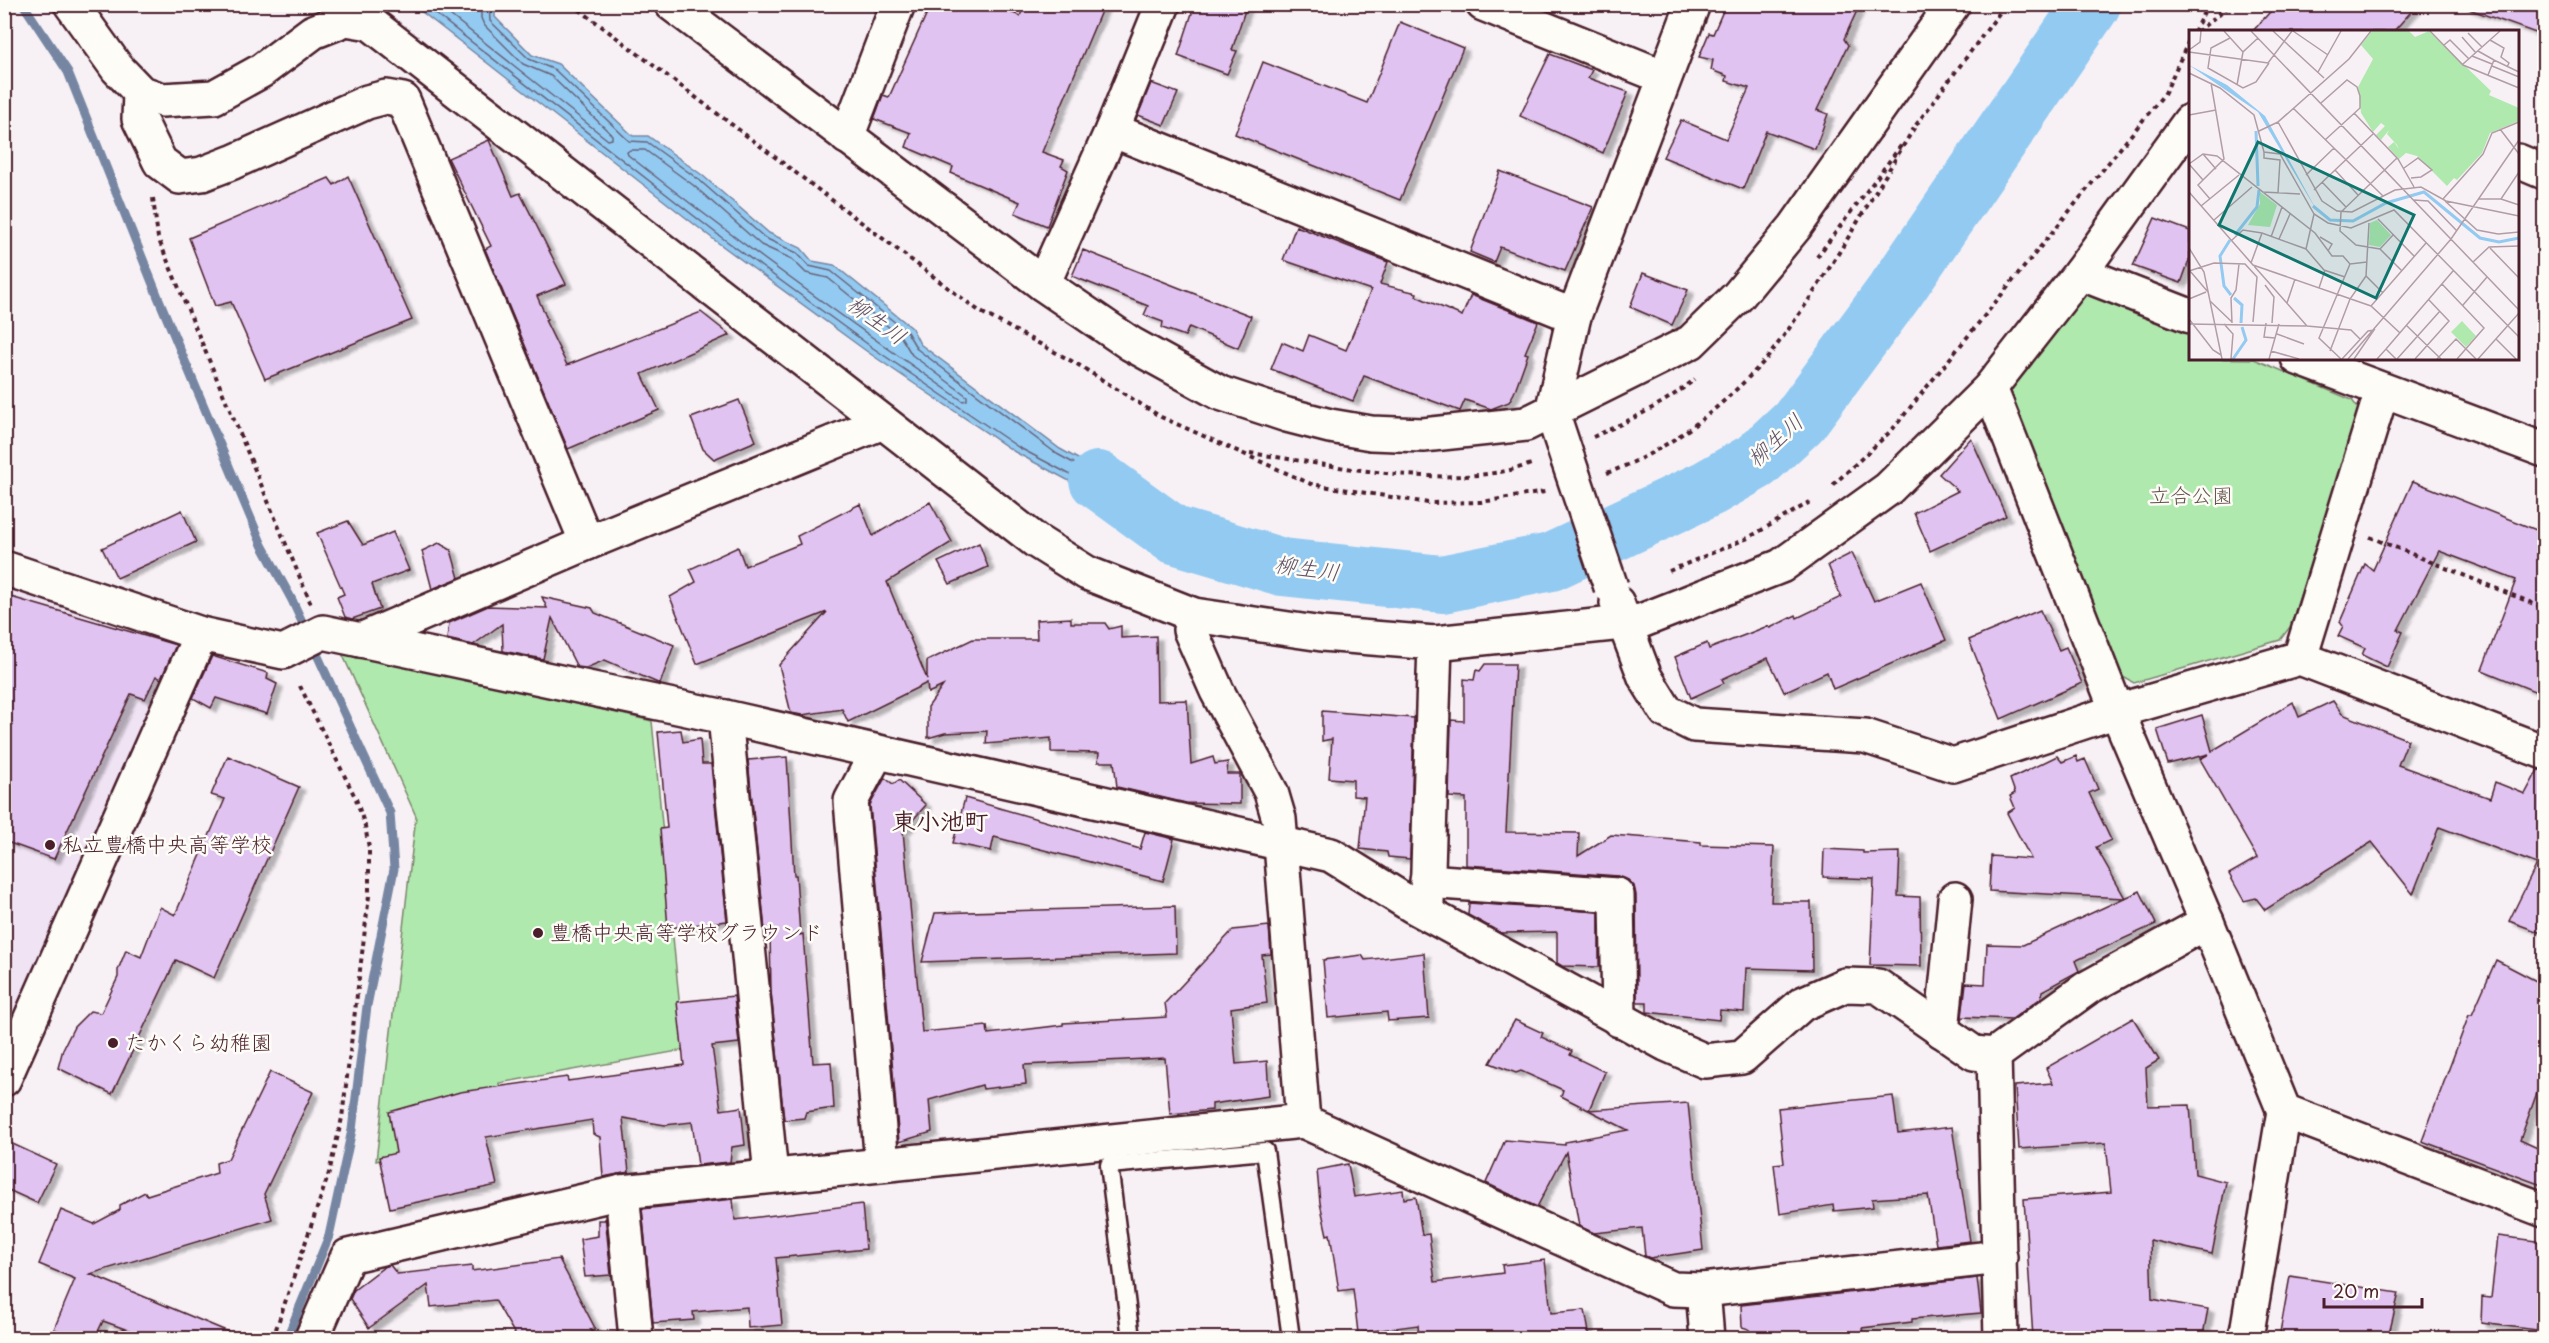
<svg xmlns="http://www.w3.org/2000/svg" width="2549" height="1343" viewBox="0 0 2549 1343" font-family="'Playpen Sans','Klee One',sans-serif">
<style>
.built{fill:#f0e3f4}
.green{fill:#afe9ae;stroke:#7c846c;stroke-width:1.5}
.water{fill:#93caf1;stroke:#7686a2;stroke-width:1.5}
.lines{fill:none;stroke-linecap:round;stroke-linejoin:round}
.shore{stroke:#67637a;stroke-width:1.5}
.stream{stroke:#7686a2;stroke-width:9}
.river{stroke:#93caf1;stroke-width:58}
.building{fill:#e0c3f1;stroke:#4a1f2b;stroke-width:1.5;filter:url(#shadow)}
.lane-casing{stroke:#4a1f2b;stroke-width:21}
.street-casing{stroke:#4a1f2b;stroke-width:38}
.path{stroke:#4a1f2b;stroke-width:4;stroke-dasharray:4.5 4.5;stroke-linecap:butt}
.lane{stroke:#fdfcf7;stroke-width:16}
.street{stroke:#fdfcf7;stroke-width:33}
.street-bridge-casing{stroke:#4a1f2b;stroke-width:38;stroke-linecap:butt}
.street-bridge{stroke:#fdfcf7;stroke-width:33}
.poi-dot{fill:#4a1f2b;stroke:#fdfcf7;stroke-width:2}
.labels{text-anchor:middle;stroke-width:5;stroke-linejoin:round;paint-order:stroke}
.park-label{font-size:21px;fill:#63524c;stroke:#fdfcf7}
.poi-label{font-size:21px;fill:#4a1f2b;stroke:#fdfcf7;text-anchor:start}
.water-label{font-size:22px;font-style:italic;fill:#605266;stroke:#fdfcf7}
.quarter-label{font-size:24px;font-weight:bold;fill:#4a1f2b;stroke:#fdfcf7}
.inset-river{fill:none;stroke:#93caf1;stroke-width:3}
.inset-road{fill:none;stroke:#b29da5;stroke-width:1.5}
.view{fill:#0f766e;fill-opacity:0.15;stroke:#0f766e;stroke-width:3}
.inset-edge{fill:none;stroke:#4a1f2b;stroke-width:3}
</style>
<defs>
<filter id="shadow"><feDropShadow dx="6" dy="4" stdDeviation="1.5" flood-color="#0004"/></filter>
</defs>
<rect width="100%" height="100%" fill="#f7f1f6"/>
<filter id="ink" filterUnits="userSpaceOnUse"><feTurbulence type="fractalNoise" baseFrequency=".0167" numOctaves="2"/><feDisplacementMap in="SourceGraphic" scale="12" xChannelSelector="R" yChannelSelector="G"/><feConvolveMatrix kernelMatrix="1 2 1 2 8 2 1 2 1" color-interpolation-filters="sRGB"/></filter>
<g filter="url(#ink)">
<!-- built -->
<polygon class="built" points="5,586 186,644 5,1045"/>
<!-- green -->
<g class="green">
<polygon points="2095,291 2190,331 2190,358 2254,359 2352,400 2360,411 2290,627 2280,640 2134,683 2119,675 2005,383 2072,297"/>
<polygon points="341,651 652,721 684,1050 499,1083 505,1131 376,1161 416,816"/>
</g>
<!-- water -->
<polygon class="water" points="413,5 495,5 495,17 532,55 558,64 633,136 648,136 702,175 769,233 801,248 812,261 834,265 912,328 920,344 1060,449 1125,485 1192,515 1213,543 1146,522 1015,452 869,353 717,242"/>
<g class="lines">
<!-- shore -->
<g class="shore">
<polyline points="423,4 721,237 873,348 1018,447 1148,516 1189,529 1192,528 1188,520 1123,490 1057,454 917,349 907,332 831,271 809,266 797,253 765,238 698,179 647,142 629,141 555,70 529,59 490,21 489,4"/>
<polyline points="436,4 608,140 612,139 612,135 551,76 523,64 484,25 481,18 481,4"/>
<path d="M 630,150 L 645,150 L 693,185 L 761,245 L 792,259 L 806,273 L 828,278 L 901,337 L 912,355 L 967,396 L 967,400 L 963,401 C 849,322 737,241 628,155 L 627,152 Z"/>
</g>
<!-- stream -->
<polyline class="stream" points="23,4 68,72 158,297 262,545 292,600 390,813 394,869 367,1006 352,1130 329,1236 287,1338"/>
<!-- river -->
<polyline class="river" points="1098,480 1174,535 1282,567 1442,584 1551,562 1709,488 1756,461 1800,420 1896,290 2092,4"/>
</g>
<!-- building -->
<g class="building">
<polygon points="931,4 941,4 960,11 993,5 1020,16 1025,4 1104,4 1042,152 1064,160 1061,166 1068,170 1047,226 1015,213 1020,202 951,173 953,167 906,147 911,133 874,119 883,95 889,97"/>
<polygon points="1195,4 1247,4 1232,50 1237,51 1227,74 1178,56"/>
<polygon points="1726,4 1860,4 1844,39 1848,45 1817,110 1828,114 1815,149 1766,131 1743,189 1663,157 1681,120 1726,139 1749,88 1726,81 1727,76 1711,70 1713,60 1699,57 1709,33 1713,34"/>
<polygon points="2277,4 2418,4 2393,32 2252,32"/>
<polygon points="2466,4 2544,4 2544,36 2466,8"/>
<polygon points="1400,22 1463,48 1400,200 1235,134 1263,62 1367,103"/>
<polygon points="1550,54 1592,70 1588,78 1628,92 1603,153 1520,116"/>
<polygon points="1151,83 1178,93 1164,125 1138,115"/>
<polygon points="489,140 513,196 520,193 566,284 537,296 547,319 545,320 567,365 701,312 730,335 642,374 659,410 568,449 485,249 491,246 448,158"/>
<polygon points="1500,171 1593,207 1565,271 1500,247 1494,262 1470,252"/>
<polygon points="348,176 412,320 265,379 231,302 215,306 189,238 329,178 334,185"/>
<polygon points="2155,218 2190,231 2190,258 2181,283 2133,266"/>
<polygon points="1296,226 1388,262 1380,284 1417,293 1416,296 1462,316 1471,295 1538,322 1525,353 1528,354 1514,393 1509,402 1491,409 1465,400 1460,411 1364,376 1353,401 1271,369 1282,342 1303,351 1309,335 1346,350 1371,290 1283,260"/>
<polygon points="1083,250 1251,316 1238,348 1189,327 1185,336 1162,328 1163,322 1144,315 1148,306 1072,276"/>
<polygon points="1643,273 1688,290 1672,325 1630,307"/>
<polygon points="739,400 756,441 714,459 703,449 691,418"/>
<polygon points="1971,438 2006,516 1930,551 1914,513 1958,491 1939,474"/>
<polygon points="2413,481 2544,533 2544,695 2482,670 2516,580 2439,551 2398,630 2403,632 2387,667 2362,655 2365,648 2338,636 2343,626 2340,622 2365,564 2373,570"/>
<polygon points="930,502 952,542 887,582 927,679 927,661 973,639 1037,639 1036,620 1071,618 1071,623 1105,623 1109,629 1121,626 1121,638 1156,636 1157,701 1187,700 1191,764 1213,757 1215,764 1228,762 1227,774 1240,774 1240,804 1186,803 1117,787 1114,762 1098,762 1099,753 1051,752 1051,738 986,744 987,731 945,733 928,738 928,707 943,686 928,693 927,683 848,722 842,709 802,715 791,713 779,665 827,612 697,664 670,597 696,582 690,569 738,547 745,566 800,544 797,536 860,504 873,536"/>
<polygon points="182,510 196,542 117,578 102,548"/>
<polygon points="348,521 363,545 393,532 409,570 372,584 380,609 352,619 345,617 337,597 344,594 317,533"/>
<polygon points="439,543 451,550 459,578 432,589 422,551"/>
<polygon points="979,543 988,567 950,584 938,562"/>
<polygon points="1852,553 1874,601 1921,582 1946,640 1833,689 1827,672 1784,692 1768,658 1722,679 1724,683 1691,698 1675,657 1707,643 1709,649 1768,626 1770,628 1796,615 1797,618 1841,597 1828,565"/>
<polygon points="4,595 176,645 161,679 156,676 145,699 131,694 54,859 4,841"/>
<polygon points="542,597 592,608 595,613 674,645 660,684 605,660 586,668 577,667 552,618 543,659 503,651 502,624 473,645 447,639 449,623 488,606 547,608"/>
<polygon points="2040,610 2059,650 2066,647 2082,683 2001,719 1969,640"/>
<polygon points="212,656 268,673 267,679 277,684 267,714 216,698 211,708 193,698"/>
<polygon points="1485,664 1515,664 1506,832 1579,833 1578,856 1611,835 1701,842 1701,845 1774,847 1771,902 1811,902 1812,970 1746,968 1744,1012 1720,1010 1719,1020 1647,1012 1647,1002 1637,1002 1636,895 1634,886 1628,880 1618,876 1466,865 1466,798 1449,797 1451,720 1464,721 1464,679 1474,680 1476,670 1480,671"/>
<polygon points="2333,701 2342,714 2408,740 2398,765 2490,798 2495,782 2525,794 2538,770 2544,770 2544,934 2509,921 2537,864 2439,827 2413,894 2372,842 2265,910 2256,898 2244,901 2229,874 2257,858 2200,759 2209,754 2168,764 2157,729 2202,715 2212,751 2293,702 2299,717"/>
<polygon points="1322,711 1414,718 1410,859 1388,857 1387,852 1360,849 1365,797 1353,796 1353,780 1329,778 1332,739 1322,741"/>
<polygon points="681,730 683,742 700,739 702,764 711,764 727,921 668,928 660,829 667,828 658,732"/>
<polygon points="228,756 299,787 214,978 176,960 112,1094 58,1068 63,1049 74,1027 90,1011 101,1013 118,977 118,970 126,950 141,957 160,907 175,915 225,799 211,795"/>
<polygon points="2057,756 2062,762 2076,756 2078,762 2085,759 2098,789 2089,793 2111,840 2096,847 2125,898 2140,891 2156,924 2075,961 2079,971 2042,991 2041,998 2012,1019 1962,1017 1966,983 1985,984 1987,944 2023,945 2124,898 1989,891 1991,856 2031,859 2007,813 2015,808 2010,796 2015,793 2010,779"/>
<polygon points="787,757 794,875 796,875 800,935 803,934 813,1063 831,1062 834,1108 806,1112 804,1118 784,1120 771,992 770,931 765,931 748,760"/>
<polygon points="885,778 893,784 899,780 926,805 903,831 922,1032 987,1026 988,1034 1063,1025 1063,1023 1167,1017 1165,1003 1233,930 1269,926 1271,954 1262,955 1267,1003 1231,1008 1236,1064 1267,1061 1269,1096 1212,1104 1212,1110 1170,1114 1165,1058 1024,1065 1026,1084 983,1089 982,1085 929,1100 932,1132 899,1142 870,805"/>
<polygon points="965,798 1140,849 1145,832 1174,839 1163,881 994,837 991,851 953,843"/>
<polygon points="1824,849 1863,851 1863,853 1900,852 1898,896 1920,897 1921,966 1870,965 1874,879 1823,877"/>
<polygon points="1469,903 1599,912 1599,967 1562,966 1557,963 1557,932 1501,933 1468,915"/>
<polygon points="1175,906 1176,953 922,962 935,913"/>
<polygon points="1424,953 1429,1018 1388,1021 1387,1012 1328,1018 1323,960 1362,955 1365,960"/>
<polygon points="2496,960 2544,985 2544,1073 2520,1140 2544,1151 2544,1186 2422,1141 2469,1015 2472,1015"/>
<polygon points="734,996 739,1043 712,1046 721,1110 741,1107 745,1145 732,1147 730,1162 698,1165 692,1122 665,1125 623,1118 629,1172 603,1177 600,1137 593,1134 592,1120 486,1137 497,1185 390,1208 379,1157 396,1153 389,1112 460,1092 567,1077 568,1081 684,1065 677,1002"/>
<polygon points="2133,1018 2159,1060 2146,1068 2148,1106 2190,1105 2195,1174 2226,1182 2212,1254 2150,1240 2152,1299 2208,1309 2203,1335 2194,1335 2193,1338 2033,1338 2024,1199 2111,1192 2106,1143 2019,1149 2015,1086 2053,1083 2046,1068"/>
<polygon points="1515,1020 1543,1033 1541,1037 1572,1051 1570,1055 1605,1072 1589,1110 1688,1103 1703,1250 1650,1258 1645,1256 1642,1228 1594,1233 1579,1226 1566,1152 1537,1207 1486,1183 1505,1140 1565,1145 1565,1142 1628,1130 1561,1096 1563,1090 1521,1071 1516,1073 1490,1063"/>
<polygon points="270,1072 313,1092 264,1194 272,1219 90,1274 243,1338 150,1338 103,1321 95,1338 77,1338 54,1329 75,1279 39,1264 61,1210 94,1224 120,1210 120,1205 145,1192 147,1195 217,1173 216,1163 228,1159"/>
<polygon points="1893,1096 1898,1133 1952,1127 1970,1241 1936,1245 1928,1195 1872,1199 1873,1207 1834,1211 1833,1205 1780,1214 1774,1164 1784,1163 1778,1108"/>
<polygon points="4,1140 56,1164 37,1203 4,1188"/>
<polygon points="1348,1164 1354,1197 1403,1190 1404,1199 1416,1197 1422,1235 1429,1234 1435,1282 1503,1273 1502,1265 1545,1260 1551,1313 1585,1310 1590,1338 1506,1338 1505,1334 1471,1338 1419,1338 1418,1325 1358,1333 1353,1289 1339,1291 1330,1234 1327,1235 1320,1203 1317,1170"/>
<polygon points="733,1199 735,1220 862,1204 866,1249 776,1258 782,1325 748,1328 747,1307 693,1312 694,1320 653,1323 642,1209"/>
<polygon points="605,1215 611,1275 585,1277 580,1239 598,1236 598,1220 605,1220"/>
<polygon points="2498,1236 2544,1242 2544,1277 2537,1330 2481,1323 2482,1297 2491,1298"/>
<polygon points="559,1259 595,1328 590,1329 597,1338 517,1338 495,1300 431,1307 428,1285 369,1328 350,1299 354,1290 384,1267 390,1265 397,1274 472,1266 472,1271"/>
<polygon points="2290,1276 2399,1293 2388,1338 2279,1338"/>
<polygon points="1977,1278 1981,1313 1912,1319 1912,1322 1862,1328 1863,1332 1809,1338 1750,1338 1749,1329 1742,1327 1741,1305"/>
</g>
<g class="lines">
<!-- lane casing -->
<g class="lane-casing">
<polyline id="lane" points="1131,1338 1109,1165 1265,1151 1291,1338"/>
</g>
<!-- street casing -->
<g class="street-casing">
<g id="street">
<polyline points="71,4 117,68 140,92 162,100 214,97 261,71 313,32 346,19 370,23 1036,541 1087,573 1194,615 1322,634 1435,643 1641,621 1781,566 1888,489 1990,388 2080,273 2190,121"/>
<polyline points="672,4 1043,284 1131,344 1220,393 1287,415 1330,426 1371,433 1423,435 1526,424 1691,342 1738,296 1795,227 1953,4"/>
<polyline points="1483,4 1664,77"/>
<polyline points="140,92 139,119 160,162 180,177 202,174 233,162 367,102 386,97 403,100 587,543"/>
<polyline points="1112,130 1574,316"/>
<polyline points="847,137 898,4"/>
<polyline points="2518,161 2544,172"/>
<polyline points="2080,273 2190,316"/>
<polyline points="1043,284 1112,130 1163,4"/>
<polyline points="2298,358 2544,450"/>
<polyline points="1990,388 2117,711 2207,922 2284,1111"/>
<polyline points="1568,460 1552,412 1574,316 1693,4"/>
<polyline points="4,568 201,634 283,652 323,632 725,717 1331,855 1413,906 1666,1044 1705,1061 1742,1057 1802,1004 1845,985 1878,986 1974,1053 1994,1055 2087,988 2207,922"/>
<polyline points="1617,603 1645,677 1666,711 1694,725 1865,736 1953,765 2117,711 2300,658 2544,752"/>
<polyline points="1194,615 1190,630 1217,691 1271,792 1279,819 1303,1121"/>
<polyline points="361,640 587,543 883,422"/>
<polyline points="2300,658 2382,391"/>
<polyline points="725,717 771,1175"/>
<polyline points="877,752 851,801 882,1164"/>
<polyline points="1427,881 1617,895 1619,1020"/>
<polyline points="1427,902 1435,643"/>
<polyline points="1942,1031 1955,899"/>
<polyline points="1994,1055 2001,1338"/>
<polyline points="4,1079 201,634"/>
<polyline points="622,1192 636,1338"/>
<polyline points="1703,1290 1707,1338"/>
<polyline points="312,1338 348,1256 622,1192 1303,1121 1673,1289 1703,1290 2000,1257"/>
<polyline points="2246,1338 2284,1111 2544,1210"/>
</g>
</g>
<!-- path -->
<g class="path">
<polyline points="572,4 979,311 1077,364 1161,417 1311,484 1428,503 1481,502 1545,492"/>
<polyline points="2194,32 2208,4"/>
<polyline points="2197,32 2231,4"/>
<polyline points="1916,125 2006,4"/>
<polyline points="153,198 158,238 311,604"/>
<polyline points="1817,257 1903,143"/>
<path d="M 1593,437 C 1628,421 1665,404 1695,379"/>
<path d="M 1250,453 C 1335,465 1452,493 1534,463"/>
<path d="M 1607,473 C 1660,454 1706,420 1746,380 C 1754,371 1764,363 1771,353 C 1825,282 1869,201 1916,125"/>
<polyline points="1833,485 1892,430 2165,93 2190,38"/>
<polyline points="2370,537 2544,608"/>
<polyline points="1669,571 1748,538 1810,502"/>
<polyline points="273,1338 329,1173 342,1118 369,896 369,848 365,826 356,799 298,682"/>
</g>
<!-- lane -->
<use href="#lane" class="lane"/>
<!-- street -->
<use href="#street" class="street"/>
<!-- street-bridge casing -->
<g class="street-bridge-casing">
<polyline id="street-bridge" points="1568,460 1611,587"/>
</g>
<!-- street-bridge -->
<use href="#street-bridge" class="street-bridge"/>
</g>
</g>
<!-- markers -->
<g class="poi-dot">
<circle cx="50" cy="845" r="6"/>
<circle cx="538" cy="933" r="6"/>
<circle cx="113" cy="1043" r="6"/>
</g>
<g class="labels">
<!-- park labels -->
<g class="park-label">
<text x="2191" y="503">立合公園</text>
</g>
<!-- poi labels -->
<g class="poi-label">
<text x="62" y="852">私立豊橋中央高等学校</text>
<text x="550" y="940">豊橋中央高等学校グラウンド</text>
<text x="125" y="1050">たかくら幼稚園</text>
</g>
<!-- water labels -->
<g class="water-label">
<text transform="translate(877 320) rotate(36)" y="8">柳生川</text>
<text transform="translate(1775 440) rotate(-42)" y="8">柳生川</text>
<text transform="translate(1307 568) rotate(8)" y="8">柳生川</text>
</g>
<!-- quarter labels -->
<g class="quarter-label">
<text x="940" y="830">東小池町</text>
</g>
</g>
<!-- overview -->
<g transform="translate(2189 30)">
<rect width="330" height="330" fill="#f7f1f6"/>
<path d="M 183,1 L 220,1 L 226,7 L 240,1 L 302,61 L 300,65 L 330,78 L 330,91 L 301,103 L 293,123 L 268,150 L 265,148 L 258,156 L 228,126 L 217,123 L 210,129 L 199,117 L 205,112 L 210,119 L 208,115 L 198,104 L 200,100 L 192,110 L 187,105 L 196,96 L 192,93 L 184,102 L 172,83 L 169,57 L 184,29 L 172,15 ZM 71,162 L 88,175 L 81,197 L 59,195 L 71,174 ZM 188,190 L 202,205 L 191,217 L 180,215 L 181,193 ZM 273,291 L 287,306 L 277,317 L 262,302 Z" fill="#afe9ae"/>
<path d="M 0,35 L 38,55 L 76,86 L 128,181 L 69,82 Z" fill="#93caf1"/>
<path class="inset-river" d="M 67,101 L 69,156M 124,176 L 141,190 L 164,191 L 197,173 L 235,162 L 291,208 L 310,212 L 330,208M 46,205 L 68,177 L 70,160M 41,210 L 31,226 L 35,256 L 42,265M 45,268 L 53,275 L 52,293M 44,329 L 57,310 L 53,297"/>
<path class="inset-road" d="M 35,1 L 54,22M 62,1 L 330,280M 84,1 L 135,48M 104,1 L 139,25M 182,1 L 160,29 L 89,92 L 133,171 L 148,181 L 163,182 L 206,160 L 232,157 L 257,171 L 330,186M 241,1 L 274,35 L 330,58M 279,3 L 293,17M 273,7 L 287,23M 41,8 L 22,18 L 19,38 L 54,58 L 67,52 L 80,33M 301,10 L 315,18 L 312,27 L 320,33 L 318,37M 255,15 L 261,10 L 280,29M 0,20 L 11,12 L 12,1M 289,21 L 305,30M 0,22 L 79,33 L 103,1M 283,26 L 303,34M 274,34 L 311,1M 303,36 L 330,47M 129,42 L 152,1M 0,43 L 31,58 L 65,85 L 75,122 L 91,124 L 125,184 L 139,193 L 162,198 L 205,180 L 330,307M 299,45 L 305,30 L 330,42M 48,55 L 54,22 L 69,8M 132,73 L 158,50 L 168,57 L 171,66 L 171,78 L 136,110M 104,78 L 194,166M 165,83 L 209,129 L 225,157M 0,85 L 27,80M 311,99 L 330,124M 70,101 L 89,92M 75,122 L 75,128 L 91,130 L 89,163M 14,124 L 27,139M 208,128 L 152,182 L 151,201 L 167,215 L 191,219 L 213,241M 0,134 L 14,124 L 28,126 L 126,203 L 143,226 L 154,226 L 161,234 L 178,232M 0,134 L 14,150M 215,138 L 229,128 L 243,140 L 232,147 L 222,148M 146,140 L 169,165M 117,145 L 145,118M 133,152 L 157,177M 125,160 L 184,104M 0,162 L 64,235 L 182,276 L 211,303M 73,162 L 111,164M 21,169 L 9,155 L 35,129 L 22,53M 254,169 L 294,124 L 303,103 L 330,92M 290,169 L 312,169 L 330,142M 312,169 L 330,175M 225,170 L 239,171 L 268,201M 256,171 L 288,200 L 309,204 L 330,202M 12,176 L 50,145M 189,189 L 225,226M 25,190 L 63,157M 82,207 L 93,177M 131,207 L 143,214 L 139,221M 90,209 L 101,184M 43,210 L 54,200 L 73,203 L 117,219 L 135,240 L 156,247M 0,218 L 15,242 L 33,329M 301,218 L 330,248M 117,219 L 125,184M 191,219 L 204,205M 284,232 L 300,217 L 330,216M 62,233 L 73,203M 65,236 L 118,296 L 162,300 L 171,309M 0,241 L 25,233 L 56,234 L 68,247 L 64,292M 1,241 L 19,262M 177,246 L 180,193M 253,254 L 295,298 L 268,329M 76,255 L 85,267 L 83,293M 130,258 L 136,240M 0,269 L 17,262M 21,271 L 43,292M 98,273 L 106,249M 274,275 L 298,247M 182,276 L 237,213M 0,289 L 24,320 L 32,325M 43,293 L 42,268 L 47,260 L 50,234M 77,293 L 75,307 L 86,308M 0,294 L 117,296M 35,294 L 44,304 L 42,329M 217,295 L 252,329M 88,304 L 115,314M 307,309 L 327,329M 197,319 L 264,241M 82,321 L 110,329M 141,321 L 161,269 L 177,246 L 194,263M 80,329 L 90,294M 152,329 L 130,308 L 161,234M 153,329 L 179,301 L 185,300 L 165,329M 159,329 L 262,209 L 330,110M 188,329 L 197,319 L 207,329M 208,329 L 251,281M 226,329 L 260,291 L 240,270M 248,329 L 267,309 L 287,329M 289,329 L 330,283"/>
<path class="view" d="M 69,112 L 225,185 L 187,268 L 30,195 Z"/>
<rect width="330" height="330" class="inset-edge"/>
</g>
<!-- margin -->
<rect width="2549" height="1343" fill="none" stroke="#fdfcf7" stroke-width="24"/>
<rect x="12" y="12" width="2525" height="1319" fill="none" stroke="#4a1f2b" stroke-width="2" filter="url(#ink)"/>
<!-- scale -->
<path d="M2324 1298v9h98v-9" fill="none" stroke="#4a1f2b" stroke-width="3"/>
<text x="2333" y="1298" font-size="18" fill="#4a1f2b" stroke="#fdfcf7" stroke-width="4.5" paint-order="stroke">20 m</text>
</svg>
